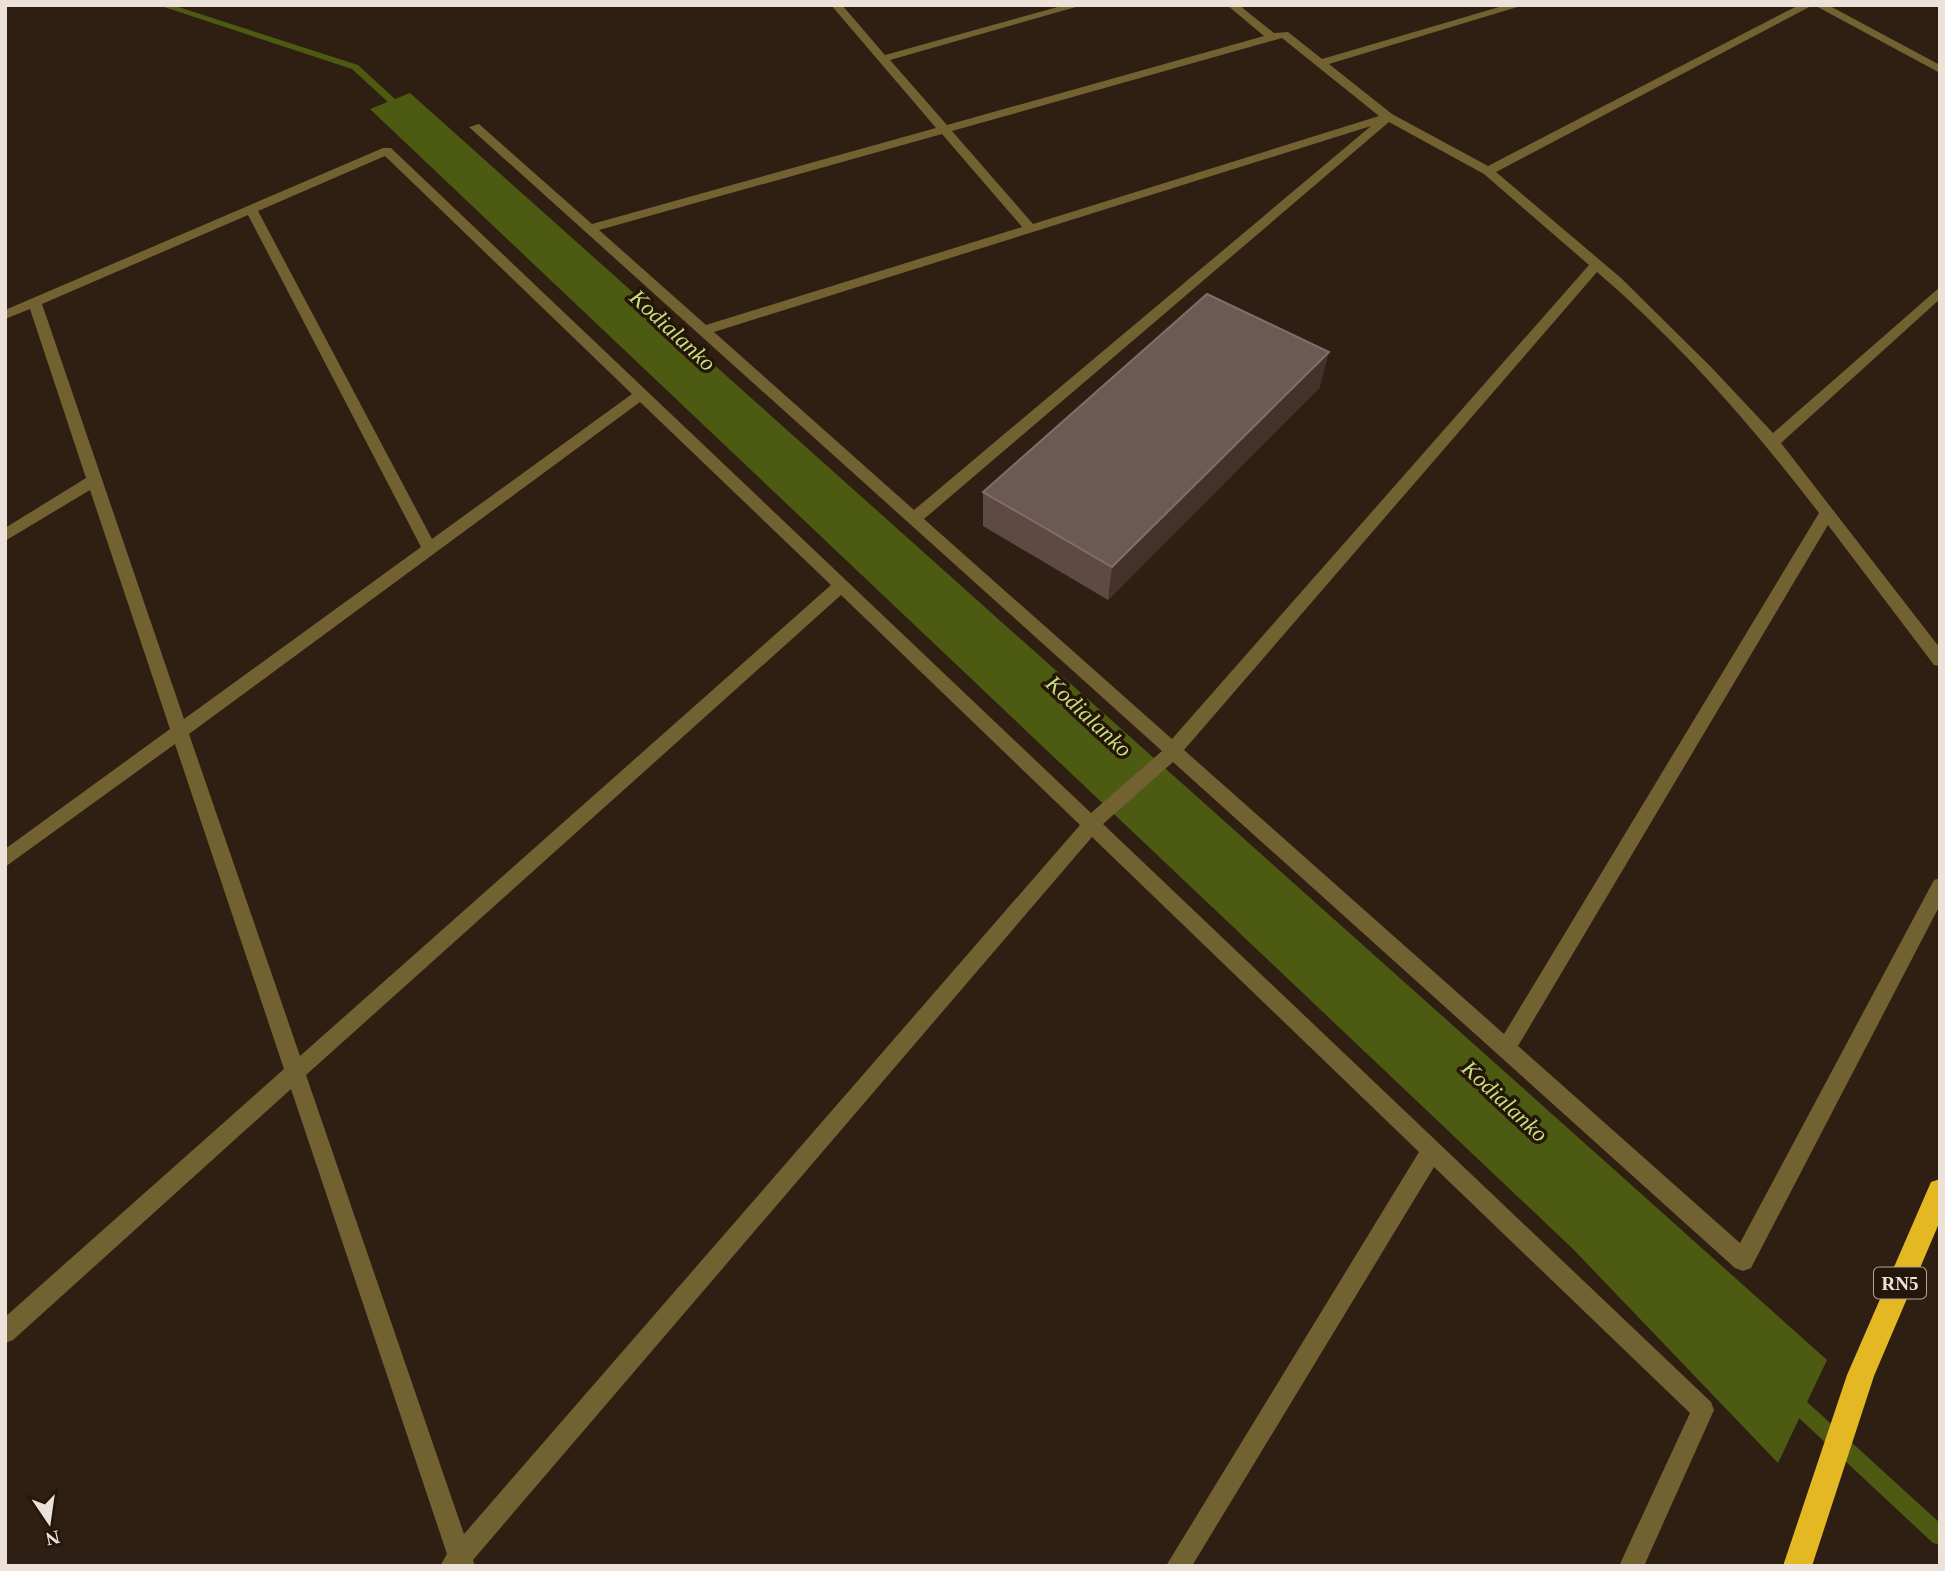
<svg xmlns="http://www.w3.org/2000/svg" width="1945" height="1571" viewBox="0 0 1945 1571" font-family="Georgia,serif">
<style>
.water{fill:#4d5b12}
.lines{fill:none;stroke-linecap:round;stroke-linejoin:round}
.stream{fill:#4d5b12;fill-rule:evenodd}
.street{fill:#726131;fill-rule:evenodd}
.highway{fill:#e3b823;fill-rule:evenodd}
.wall{fill:#5e4943}
.shaded-wall{fill:#443129}
.building{fill:#6d5954;stroke:#816e69;stroke-width:2}
.labels{text-anchor:middle;stroke-width:7;stroke-linejoin:round;paint-order:stroke}
.shield{fill:#241609;stroke:#b1a59b;stroke-width:2}
.shield-label{font-size:19px;font-weight:bold;fill:#ede2da}
.water-label{font-size:23px;font-style:italic;fill:#c8de7d;stroke:#241609}
</style>
<rect width="100%" height="100%" fill="#2e1f12"/>
<!-- water -->
<polygon class="water" points="410,93 1827,1360 1778,1463 1573,1249 370,109"/>
<g class="lines">
<!-- stream -->
<g class="stream">
<polygon points="158,5 172,5 358,65 409,112 401,114 352,69"/>
<polygon points="1789,1388 1795,1391 1940,1523 1940,1545 1933,1543 1783,1403 1780,1397 1783,1391"/>
</g>
<!-- street -->
<g class="street">
<path d="M 831,5 L 842,5 L 885,55 L 1065,5 L 1083,5 L 890,60 L 947,125 L 1264,36 L 1227,5 L 1239,5 L 1274,33 L 1288,32 L 1322,59 L 1506,5 L 1524,5 L 1329,64 L 1392,114 L 1488,166 L 1799,5 L 1813,5 L 1496,172 L 1621,278 L 1711,367 L 1773,433 L 1940,287 L 1940,299 L 1781,443 L 1940,648 L 1940,666 L 1934,665 L 1828,525 L 1518,1046 L 1740,1243 L 1934,880 L 1940,878 L 1940,905 L 1751,1268 L 1743,1271 L 1735,1268 L 1173,762 L 1103,824 L 1711,1402 L 1714,1410 L 1644,1566 L 1619,1566 L 1690,1413 L 1434,1167 L 1192,1566 L 1166,1566 L 1419,1152 L 1092,837 L 473,1560 L 475,1566 L 440,1566 L 447,1554 L 291,1089 L 13,1340 L 5,1343 L 5,1317 L 284,1069 L 175,744 L 5,867 L 5,849 L 170,729 L 90,490 L 5,541 L 5,528 L 86,478 L 30,309 L 5,319 L 5,310 L 383,148 L 391,148 L 1091,813 L 1162,751 L 469,127 L 479,124 L 592,224 L 936,128 ZM 1282,38 L 1379,116 L 1033,224 L 952,131 ZM 1389,122 L 1484,174 L 1589,265 L 1172,739 L 924,519 ZM 1371,126 L 914,510 L 714,332 ZM 942,134 L 1022,227 L 706,325 L 599,230 ZM 385,156 L 632,394 L 432,539 L 258,211 ZM 248,215 L 421,547 L 184,719 L 42,304 ZM 1597,272 C 1680,343 1753,427 1819,513 L 1504,1034 L 1184,750 ZM 640,402 L 831,585 L 300,1056 L 189,734 ZM 841,595 L 1080,825 L 464,1534 L 306,1075 Z"/>
<polygon points="1814,5 1828,5 1940,65 1940,73"/>
</g>
<!-- highway -->
<polygon class="highway" points="1940,1179 1940,1221 1874,1376 1812,1566 1783,1566 1847,1375 1931,1182"/>
</g>
<!-- wall -->
<polygon class="wall" points="1320,387 1108,600 983,526 983,492"/>
<!-- shaded-wall -->
<polygon class="shaded-wall" points="1329,352 1320,387 1108,600 1112,567"/>
<!-- building -->
<polygon class="building" points="1207,294 1329,352 1112,567 983,492"/>
<g class="labels">
<!-- shield labels -->
<rect class="shield" x="1874" y="1267.5" width="52" height="31" rx="5"/>
<g class="shield-label">
<text x="1900" y="1290">RN5</text>
</g>
<!-- water labels -->
<g class="water-label">
<text transform="translate(673 330) rotate(43)" y="8">Kodialanko</text>
<text transform="translate(1089 716) rotate(43)" y="8">Kodialanko</text>
<text transform="translate(1505 1101) rotate(43)" y="8">Kodialanko</text>
</g>
</g>
<!-- border -->
<rect width="1945" height="1571" fill="none" stroke="#ede2da" stroke-width="14"/>
<!-- north arrow -->
<g transform="translate(49 1522) rotate(167)" stroke="#241609" stroke-width="5" paint-order="stroke">
<path d="M0-5L12 26L0 18L-12 26Z" fill="#ede2da"/>
<text y="-10" font-size="19" font-weight="bold" text-anchor="middle" fill="#ede2da">N</text>
</g>
</svg>
